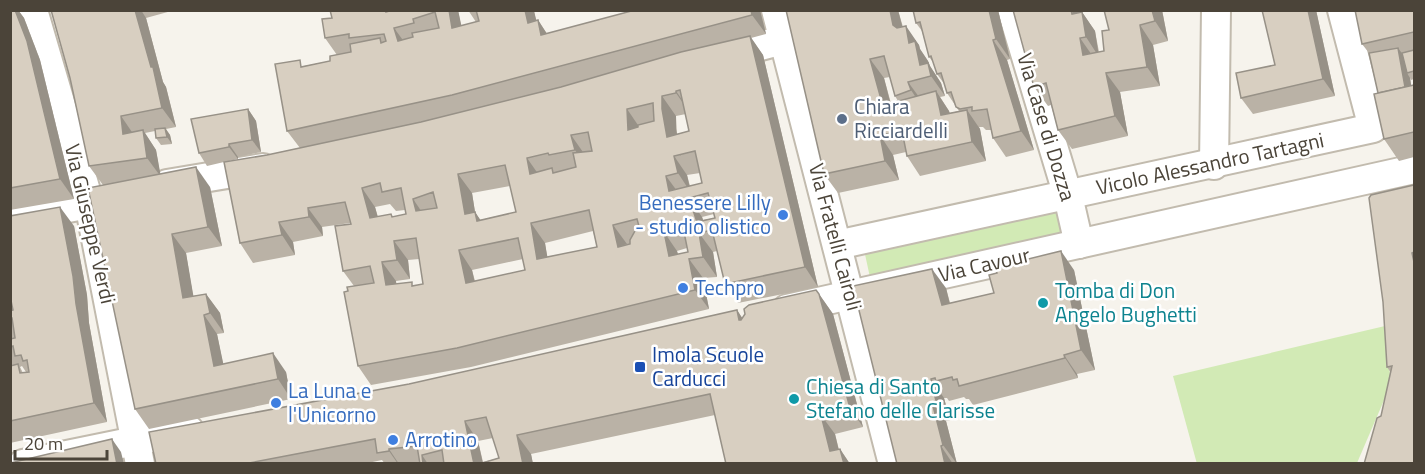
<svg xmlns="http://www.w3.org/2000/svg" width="1425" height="474" viewBox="0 0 1425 474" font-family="'Titillium Web',sans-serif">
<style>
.green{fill:#d2eab5}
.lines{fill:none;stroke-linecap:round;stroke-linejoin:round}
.street-casing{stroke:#c2bbae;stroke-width:32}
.street{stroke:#fff;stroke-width:28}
.wall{fill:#bab2a6;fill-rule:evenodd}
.shaded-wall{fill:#979187}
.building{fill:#d8cfc1;stroke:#979187;stroke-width:1.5;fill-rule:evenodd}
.service-dot{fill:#5c6f8a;stroke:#fff;stroke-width:2}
.shop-dot{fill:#3f7fe0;stroke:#fff;stroke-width:2}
.culture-dot{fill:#0f9aa8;stroke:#fff;stroke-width:2}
.transit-dot{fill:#1a4fb4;stroke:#fff;stroke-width:2}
.labels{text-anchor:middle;stroke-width:5;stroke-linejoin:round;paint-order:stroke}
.service-label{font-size:21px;fill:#4e5e75;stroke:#fff;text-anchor:start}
.street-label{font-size:21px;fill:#4b4439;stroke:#fff}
.shop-label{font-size:21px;fill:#366cbe;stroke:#fff;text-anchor:start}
.culture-label{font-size:21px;fill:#0d838f;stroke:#fff;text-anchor:start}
.transit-label{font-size:21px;fill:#164399;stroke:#fff;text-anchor:start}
</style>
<rect width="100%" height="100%" fill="#f6f3ec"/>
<!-- green -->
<g class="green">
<polygon points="1058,204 1066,241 871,282 863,245"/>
<polygon points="1385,326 1391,384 1357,463 1197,464 1173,376"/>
</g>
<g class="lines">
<!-- street casing -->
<g class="street-casing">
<g id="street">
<polyline points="33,10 88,198 140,464"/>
<polyline points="776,10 893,464"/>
<polyline points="1012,10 1068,196 1079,244"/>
<polyline points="719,57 783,40"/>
<polyline points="1214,165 1216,10"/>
<polyline points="167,184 263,168"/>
<polyline points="10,219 89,204"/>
<polyline points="837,245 1373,128 1342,10"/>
<polyline points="787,309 1414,169"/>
<polyline points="23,464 189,430"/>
</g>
</g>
<!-- street -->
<use href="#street" class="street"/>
</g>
<!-- wall -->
<g class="wall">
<polygon points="10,10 18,10 24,18 40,60 74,199 10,210"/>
<polygon points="51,10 175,10 146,18 163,82 166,87 176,127 166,129 170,135 172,144 161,145 156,138 155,131 145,133 156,150 160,174 210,187 222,246 186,253 193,296 206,294 220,313 224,333 217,334 223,364 286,372 291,399 149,429 135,409 103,185 89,166 70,78"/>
<path d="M 458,10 L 461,26 L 476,22 L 468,10 L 537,10 L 534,11 L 536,21 L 538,20 L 547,34 L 760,10 L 766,34 L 751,38 L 763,55 L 818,287 L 738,303 L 725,284 L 717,251 L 713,252 L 717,277 L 703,278 L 709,309 L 471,367 L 371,385 L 358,366 L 348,291 L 354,286 L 343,271 L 350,223 L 322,227 L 323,236 L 293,242 L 295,255 L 253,263 L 240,243 L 224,162 L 207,166 L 199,153 L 248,109 L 256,121 L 261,152 L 238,157 L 238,159 L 225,162 L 267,155 L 300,148 L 287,131 L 304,66 L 330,61 L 337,55 L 325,38 L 332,18 ZM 686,114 L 689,131 L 677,134 L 676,116 ZM 700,173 L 702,183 L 690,186 L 687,175 ZM 510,186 L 516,212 L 480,220 L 475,212 L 472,193 ZM 390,204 L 396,211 L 405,210 L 406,214 L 393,217 L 391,214 L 378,217 L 375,207 ZM 714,214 L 715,218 L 703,220 L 702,217 ZM 593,231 L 597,247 L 547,257 L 545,243 ZM 687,248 L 688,252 L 678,254 L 677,251 ZM 419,259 L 423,284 L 415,286 L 396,284 L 396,281 L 410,279 L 408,260 ZM 523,259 L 525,270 L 475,281 L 472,270 Z"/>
<path d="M 786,10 L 898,10 L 903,27 L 919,45 L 920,49 L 928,61 L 930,66 L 941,83 L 945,96 L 940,97 L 949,111 L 950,113 L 959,111 L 947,93 L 945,85 L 937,74 L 933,62 L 929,57 L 922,31 L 916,23 L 913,10 L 998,10 L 1010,59 L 1007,60 L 1034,150 L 1006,157 L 993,138 L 991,130 L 986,130 L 983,127 L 979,127 L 980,129 L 986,161 L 920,176 L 907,156 L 906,152 L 893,155 L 899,180 L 838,193 L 824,174 ZM 890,77 L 895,96 L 898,101 L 896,106 L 892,107 L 884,78 Z"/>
<polygon points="1013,10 1080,10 1080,12 1082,12 1095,31 1099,52 1104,51 1109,30 1162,10 1168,41 1153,45 1160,86 1120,92 1128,136 1072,149 1058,130 1051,105 1048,106 1034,87"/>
<polygon points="1262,10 1316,10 1335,96 1253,114 1241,98 1275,65"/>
<polygon points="1414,10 1414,79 1411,80 1410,78 1411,85 1414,85 1414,157 1399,161 1384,139 1378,93 1369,53 1362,44"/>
<polygon points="1414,185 1414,464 1381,416 1391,373 1387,367"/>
<path d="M 74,226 L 87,295 L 89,323 L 107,422 L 10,443 L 10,311 L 13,310 ZM 22,366 L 26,372 L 23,373 L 20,367 Z"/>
<polygon points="1074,270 1095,370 1077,374 1078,378 973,405 969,399 966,399 964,397 949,401 947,398 944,398 950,420 946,421 957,464 897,464 946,288 950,303 994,293"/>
<path d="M 819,294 L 833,314 L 863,427 L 835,434 L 839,450 L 840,449 L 850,464 L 726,464 L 715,415 L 531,454 L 533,464 L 385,464 L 382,460 L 363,464 L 156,464 L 409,384 L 737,310 L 742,318 ZM 493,438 L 499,458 L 483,462 L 478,441 Z"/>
</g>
<!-- shaded-wall -->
<g class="shaded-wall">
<polygon points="15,10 18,10 24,18 40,60 74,199 60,179"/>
<polygon points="135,10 141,10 146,18 163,82 166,87 176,127 162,108"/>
<polygon points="449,10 458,10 466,47 452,28"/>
<polygon points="525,10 534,11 542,43 528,23"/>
<polygon points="751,10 760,10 766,34 752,15"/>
<polygon points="890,10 898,10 907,45 893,25"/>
<polygon points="989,10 998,10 1010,59 996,39"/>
<polygon points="1071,10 1080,10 1084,27 1082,12 1095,31 1099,57 1086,37"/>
<polygon points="1152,10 1162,10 1168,41 1155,21"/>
<polygon points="1308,10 1316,10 1335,96 1323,79"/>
<polygon points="538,20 551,40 541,35"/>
<polygon points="1140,25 1153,45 1160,86 1147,67"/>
<polygon points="906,26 919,45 920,49 928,61 930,66 941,83 945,96 931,76 920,65 909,43"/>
<polygon points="394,28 408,47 398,41"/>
<polygon points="750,36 763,55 818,287 805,267"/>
<polygon points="1080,38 1094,58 1083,55"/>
<polygon points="993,40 1007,60 1034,150 1021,131"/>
<polygon points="1398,48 1407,60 1407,73 1410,78 1414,103 1407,97"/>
<polygon points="870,59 884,78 897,129 884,110"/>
<polygon points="1106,73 1120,92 1128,136 1115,116"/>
<polygon points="908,82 922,101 924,110 911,90"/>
<polygon points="676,91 689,110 690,113 676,93"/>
<polygon points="936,91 949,111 954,134 941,115"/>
<polygon points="662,96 676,116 676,129 681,156 667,137 662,109"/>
<polygon points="248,109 256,121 261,152 252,140"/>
<polygon points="627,109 640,128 628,130"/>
<polygon points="967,110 980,129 986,161 972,142"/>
<polygon points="121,116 134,135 123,134"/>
<polygon points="165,128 170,135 172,144 167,137"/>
<polygon points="143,130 156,150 161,177 147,158"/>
<polygon points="571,135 585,155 588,169 575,150"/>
<polygon points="880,135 893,155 899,180 885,161"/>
<polygon points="229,144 238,157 238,159 229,147"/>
<polygon points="674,156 687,175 691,193 678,173"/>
<polygon points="527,158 541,178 530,174"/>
<polygon points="196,167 210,187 222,246 208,227"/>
<polygon points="458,174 472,193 475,212 488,231 465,214"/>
<polygon points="666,176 680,195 669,191"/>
<polygon points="362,188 375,207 383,237 370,218"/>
<polygon points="689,198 702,217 707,231 697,222"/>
<polygon points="413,199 426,218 416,211"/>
<polygon points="60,207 74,226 87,295 89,323 107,422 94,403 76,304"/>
<polygon points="308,208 322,227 323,236 309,217"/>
<polygon points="279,222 293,242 295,255 282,235"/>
<polygon points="531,223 545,243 551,278 537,259"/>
<polygon points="613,225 627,244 618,247"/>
<polygon points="664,232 677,251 683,275 669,256"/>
<polygon points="699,233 713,252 717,277 703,257"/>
<polygon points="172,234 186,253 197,317 183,298"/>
<polygon points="394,241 408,260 410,279 397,260"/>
<polygon points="459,250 472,270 479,302 466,283"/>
<polygon points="1061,251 1074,270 1095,370 1081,350"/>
<polygon points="689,259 703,278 709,309 695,290"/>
<polygon points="382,262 396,281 399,305 386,285"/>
<polygon points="932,269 946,288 955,325 942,305"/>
<polygon points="206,294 220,313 224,333 210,313"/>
<polygon points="819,294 833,314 863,427 850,408"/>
<polygon points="737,310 750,330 739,320"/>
<polygon points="204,315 217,334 228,386 214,366"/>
<polygon points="273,353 286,372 291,399 278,379"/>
<polygon points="1064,355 1077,374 1078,378 1065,358"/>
<polygon points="931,379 944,398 950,420 936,401"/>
<polygon points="932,402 946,421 957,464 943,445"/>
<polygon points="821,415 835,434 842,464 830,451"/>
<polygon points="465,421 478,441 483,464 474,464"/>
<polygon points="517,435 531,454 533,464 523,464"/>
<polygon points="112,439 121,452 124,464 117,464"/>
<polygon points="941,446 953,464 945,464"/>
<polygon points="389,449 399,464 398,464 389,451"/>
<polygon points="840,449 850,464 844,464"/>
<polygon points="422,455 428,464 423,464"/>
</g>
<!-- building -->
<g class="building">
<polygon points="10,10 15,10 27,41 60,179 10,188"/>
<polygon points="51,10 135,10 151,67 153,67 162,108 121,116 123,134 143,130 147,158 89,166 70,78"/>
<path d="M 330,10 L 386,10 L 386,12 L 393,10 L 449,10 L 452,28 L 479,21 L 476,10 L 525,10 L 528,23 L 538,20 L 541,35 L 635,10 L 751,10 L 752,15 L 452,95 L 287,131 L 275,64 L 300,60 L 301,67 L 330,61 L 330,56 L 351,52 L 350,44 L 380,38 L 381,43 L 386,41 L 384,34 L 349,38 L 349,34 L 325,38 L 322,19 L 332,18 ZM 435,12 L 439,28 L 412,33 L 413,37 L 398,41 L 394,28 L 414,23 L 413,19 Z"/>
<polygon points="786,10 890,10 893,25 897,28 906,26 909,43 915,41 920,65 928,63 931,76 908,82 911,90 895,96 884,56 870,59 884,110 896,106 895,102 936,91 941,115 967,110 972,142 907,156 902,131 880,135 885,161 824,174"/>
<polygon points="913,10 989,10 996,39 993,40 1021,131 993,138 987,109 972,111 972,107 960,109 956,107 951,92 947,93 941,73 937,74 931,56 929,57 920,22 916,23"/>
<polygon points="1013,10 1071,10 1072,14 1082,12 1086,37 1080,38 1083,55 1104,51 1102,31 1109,30 1104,10 1152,10 1155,21 1140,25 1147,67 1106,73 1115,116 1058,130 1046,83 1034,87"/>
<polygon points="1262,10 1308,10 1323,79 1241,98 1236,73 1275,65"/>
<polygon points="1355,10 1414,10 1414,32 1362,44"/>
<path d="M 750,36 L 805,267 L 725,284 L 712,230 L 699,233 L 703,257 L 689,259 L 695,290 L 457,348 L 358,366 L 344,292 L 348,291 L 347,287 L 374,283 L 370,266 L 343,271 L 335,226 L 351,224 L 345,202 L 308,208 L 309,217 L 279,222 L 282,235 L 240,243 L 224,162 L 267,155 L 421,122 L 561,87 L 681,52 ZM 680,90 L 689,131 L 667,137 L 662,109 L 662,96 L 676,93 L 676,91 ZM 653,103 L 654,121 L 638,125 L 638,127 L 628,130 L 627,109 ZM 588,132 L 592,151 L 573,153 L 576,167 L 553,173 L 552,168 L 530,174 L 527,158 L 548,153 L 549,155 L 575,150 L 571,135 ZM 695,151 L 702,183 L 669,191 L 666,176 L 678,173 L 674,156 ZM 505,165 L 516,212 L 477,221 L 475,212 L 465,214 L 458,174 ZM 380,183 L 382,192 L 401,188 L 406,214 L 392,217 L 391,214 L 370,218 L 362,188 ZM 433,192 L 437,208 L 416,211 L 413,199 ZM 708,193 L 715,218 L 697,222 L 689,198 ZM 589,210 L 597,247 L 537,259 L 531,223 ZM 637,219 L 640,230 L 635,231 L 630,240 L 630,244 L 618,247 L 613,225 ZM 683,227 L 688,252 L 669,256 L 664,232 ZM 416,238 L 423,284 L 412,286 L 412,282 L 386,285 L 382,262 L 397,260 L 394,241 ZM 518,238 L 525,270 L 466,283 L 459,250 Z"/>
<polygon points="1398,48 1405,87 1378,93 1369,53"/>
<polygon points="1414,50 1414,71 1407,73 1402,53"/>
<polygon points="1414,85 1414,132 1384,139 1374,94"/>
<polygon points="248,109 252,140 229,144 229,147 199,153 191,119"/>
<polygon points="165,128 167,137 156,138 155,129"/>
<polygon points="196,167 208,227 172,234 183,298 206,294 210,313 204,315 214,366 273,353 278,379 135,409 88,188"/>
<polygon points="1414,185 1414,252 1412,253 1414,262 1414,464 1364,464 1377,418 1381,416 1392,366 1387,367 1383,302 1369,198 1371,195"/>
<polygon points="60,207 73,276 76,304 94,403 10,421 10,366 18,364 20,373 29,372 27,360 23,361 21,355 15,356 13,346 10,347 10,339 15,338 12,318 10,318 10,311 13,310 10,296 10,216"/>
<polygon points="1061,251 1081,350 1064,355 1065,358 959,386 957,379 953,380 952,377 936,381 935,378 931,379 936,401 932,402 943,445 941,446 945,464 897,464 853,286 932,269 942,305 994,293 989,275 997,273 995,267"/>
<polygon points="816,290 819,294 850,408 821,415 830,451 840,449 844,464 726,464 710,394 517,435 523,464 479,464 499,458 486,417 465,421 474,464 444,464 442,450 422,455 423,464 420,464 417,446 389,449 389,451 377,453 375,439 244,464 156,464 149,432 409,384 737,310 739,320 741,320 745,314 744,309 749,305"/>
<polygon points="112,439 117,464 10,464 10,463"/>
</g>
<!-- markers -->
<circle class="service-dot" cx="842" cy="119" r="6"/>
<g class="shop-dot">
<circle cx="783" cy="215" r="6"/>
<circle cx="683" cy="288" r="6"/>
<circle cx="276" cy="403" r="6"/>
<circle cx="393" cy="440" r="6"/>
</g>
<g class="culture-dot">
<circle cx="1043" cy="303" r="6"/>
<circle cx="794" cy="399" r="6"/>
</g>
<rect class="transit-dot" x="634" y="361" width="12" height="12" rx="3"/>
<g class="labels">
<!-- service labels -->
<g class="service-label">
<text x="854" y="114">Chiara<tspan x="854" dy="24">Ricciardelli</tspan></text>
</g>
<!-- street labels -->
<g class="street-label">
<text transform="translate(1046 127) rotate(73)" y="7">Via Case di Dozza</text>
<text transform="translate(1210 164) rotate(-12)" y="7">Vicolo Alessandro Tartagni</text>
<text transform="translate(90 224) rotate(77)" y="7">Via Giuseppe Verdi</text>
<text transform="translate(835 237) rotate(75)" y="7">Via Fratelli Cairoli</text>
<text transform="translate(984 265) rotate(-13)" y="7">Via Cavour</text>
</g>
<!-- shop labels -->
<g class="shop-label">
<text x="771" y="210" text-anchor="end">Benessere Lilly<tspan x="771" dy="24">- studio olistico</tspan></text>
<text x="695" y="295">Techpro</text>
<text x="288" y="398">La Luna e<tspan x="288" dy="24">l'Unicorno</tspan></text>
<text x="405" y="447">Arrotino</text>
</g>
<!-- culture labels -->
<g class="culture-label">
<text x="1055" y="298">Tomba di Don<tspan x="1055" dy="24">Angelo Bughetti</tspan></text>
<text x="806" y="394">Chiesa di Santo<tspan x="806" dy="24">Stefano delle Clarisse</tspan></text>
</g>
<!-- transit labels -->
<g class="transit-label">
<text x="652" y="362">Imola Scuole<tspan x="652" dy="24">Carducci</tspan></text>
</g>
</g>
<!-- border -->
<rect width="1425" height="474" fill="none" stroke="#4b4439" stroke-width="24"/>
<!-- scale -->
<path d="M15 450v9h92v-9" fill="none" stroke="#4b4439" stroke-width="3"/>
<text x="24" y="450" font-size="18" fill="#4b4439" stroke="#ffffff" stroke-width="4.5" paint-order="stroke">20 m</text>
</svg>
